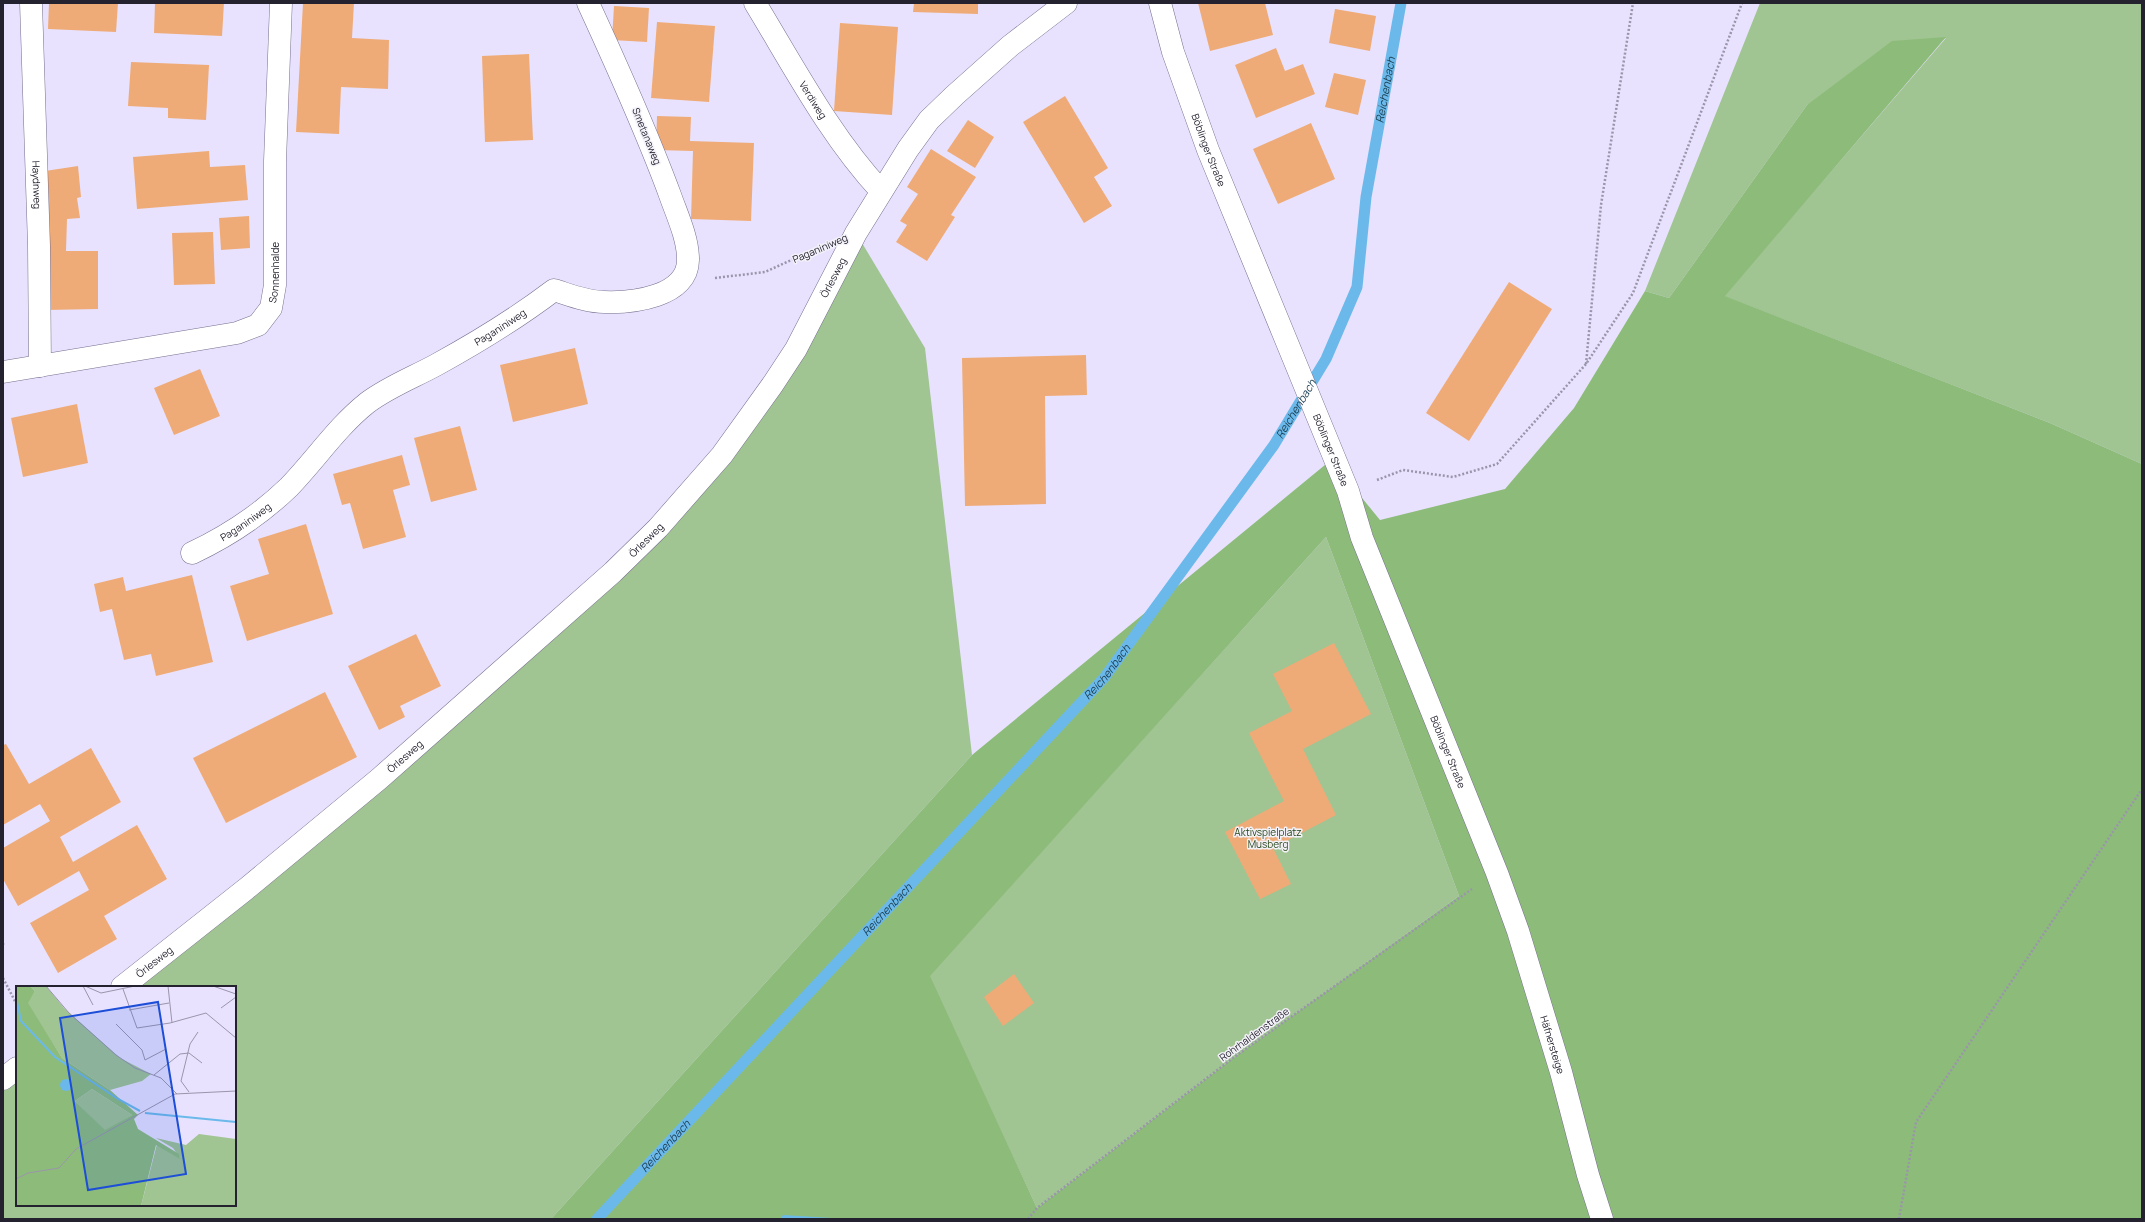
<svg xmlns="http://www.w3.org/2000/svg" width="2145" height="1222" viewBox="0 0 2145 1222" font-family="Manrope,sans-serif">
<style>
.green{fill:#a0c492}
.forest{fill:#8dbc7a;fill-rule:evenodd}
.water{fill:#6bb9ea}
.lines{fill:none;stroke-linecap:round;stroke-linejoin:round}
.stream{stroke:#6bb9ea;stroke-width:11}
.building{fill:#efab77}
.minor-casing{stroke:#766f8d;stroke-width:23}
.path{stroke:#9a95ab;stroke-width:2.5;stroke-dasharray:2 2;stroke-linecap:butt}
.minor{stroke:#fff;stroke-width:22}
.labels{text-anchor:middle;stroke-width:3;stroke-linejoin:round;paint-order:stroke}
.street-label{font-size:10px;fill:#25222f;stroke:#f4f2f9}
.park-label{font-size:10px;fill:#1f3e10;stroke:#f4f2f9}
.water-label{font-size:11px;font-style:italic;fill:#1e4055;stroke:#f4f2f9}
.inset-river{fill:none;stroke:#6bb9ea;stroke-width:2}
.inset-road{fill:none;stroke:#9a95ab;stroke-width:1}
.view{fill:#1d4ed8;fill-opacity:0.15;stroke:#1d4ed8;stroke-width:2}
.inset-edge{fill:none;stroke:#25222f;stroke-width:2}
</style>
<rect width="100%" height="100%" fill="#e8e2fe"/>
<!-- green -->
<g class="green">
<polygon points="1760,3 2142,3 2142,464 2050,423 1724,296 1946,38 1807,105 1669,298 1645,291"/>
<polygon points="856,233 925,348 972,755 551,1219 3,1219 3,1079 17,1068 17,1205 235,1205 235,987 122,987 379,779 722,455"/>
<polygon points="1326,537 1459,896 1233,1058 1037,1208 929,976"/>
</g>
<!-- forest -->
<path class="forest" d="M 1946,37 L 1725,296 L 2050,423 L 2142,464 L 2142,1219 L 551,1219 L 972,755 L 1331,460 L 1380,520 L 1505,489 L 1574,408 L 1645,291 L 1669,298 L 1807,105 L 1892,41 ZM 1326,537 L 1459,896 L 1233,1058 L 1037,1208 L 930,976 Z"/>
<!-- water -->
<polygon class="water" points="783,1215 848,1219 780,1219"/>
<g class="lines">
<!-- stream -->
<path class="stream" id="s1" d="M 597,1219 L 1104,678 L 1274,445 L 1326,359 L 1357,287 L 1366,197 L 1401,3"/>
</g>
<!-- building -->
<g class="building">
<polygon points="49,3 118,3 116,32 48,29"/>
<polygon points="155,3 224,3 222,36 154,33"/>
<polygon points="303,3 354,3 352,38 389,40 388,89 341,87 339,134 296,132"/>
<polygon points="914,3 978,3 978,14 913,12"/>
<polygon points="1198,3 1265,3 1273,35 1210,51"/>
<polygon points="614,6 649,8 647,42 612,40"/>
<polygon points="1335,9 1376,16 1370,51 1329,43"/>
<polygon points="657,22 715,26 709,102 651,98"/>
<polygon points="840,23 898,27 892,115 834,111"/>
<polygon points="1276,48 1285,71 1303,64 1315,94 1256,118 1235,65"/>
<polygon points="529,54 533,140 485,142 482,56"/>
<polygon points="131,62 209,65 206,120 168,118 168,108 128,106"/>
<polygon points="1334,73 1366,80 1358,115 1325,107"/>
<polygon points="1065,96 1108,168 1094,177 1112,206 1084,223 1023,122"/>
<polygon points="657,116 691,117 690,141 754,143 751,221 691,219 693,151 656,150"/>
<polygon points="968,120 994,137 975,168 947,151"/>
<polygon points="1311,123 1335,179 1278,204 1253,149"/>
<polygon points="931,149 976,177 951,215 955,217 927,261 896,242 907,225 900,221 918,194 907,187"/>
<polygon points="209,151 210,167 245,165 248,200 137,209 133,157"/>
<polygon points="78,166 81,197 77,198 80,218 67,219 66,251 98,251 98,309 46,310 45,171"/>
<polygon points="249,216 250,248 221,250 219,218"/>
<polygon points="213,232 215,284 174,285 172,233"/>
<polygon points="1509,282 1552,309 1469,441 1426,413"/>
<polygon points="575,348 588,404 513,422 500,365"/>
<polygon points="1086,355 1087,395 1045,396 1046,504 965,506 962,358"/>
<polygon points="200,369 220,416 174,435 154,388"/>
<polygon points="77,404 88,463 23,477 11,418"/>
<polygon points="460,426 477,490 431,502 414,438"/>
<polygon points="402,455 410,485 393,490 406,537 363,549 350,503 342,505 333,474"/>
<polygon points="306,524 333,614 247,641 230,586 269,574 258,539"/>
<polygon points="192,575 213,662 156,676 151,654 124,660 112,609 100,612 94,584 123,577 126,591"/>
<polygon points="416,634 441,686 400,706 405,717 379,730 348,666"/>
<polygon points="1334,643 1371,714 1303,749 1336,815 1273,848 1291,884 1260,899 1225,832 1284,801 1249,733 1292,711 1273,674"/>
<polygon points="325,692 357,757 226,823 193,758"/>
<polygon points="6,744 29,784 91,748 121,802 60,837 73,862 137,825 167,879 104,916 117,939 58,973 30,923 89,890 79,871 18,906 3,879 3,848 50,821 40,804 3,825 3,745"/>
<polygon points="1014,974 1034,1003 1003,1026 984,997"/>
</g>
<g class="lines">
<!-- minor casing -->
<g class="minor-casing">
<g id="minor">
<path id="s2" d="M 31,3 L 39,246 L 40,366"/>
<path id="s3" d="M 755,3 C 794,67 830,136 881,191"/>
<path id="s4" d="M 1160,3 L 1173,52 L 1208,150 L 1348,491 L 1362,538 L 1497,873 L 1518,931 L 1561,1072 L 1588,1175 L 1602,1219"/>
<path id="s5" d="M 3,372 L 237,333 L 258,325 L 271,308 L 275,285 L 275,161 L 281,3"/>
<path id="s6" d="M 192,553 C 228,536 260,515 289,487 C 316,459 337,427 367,403 C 388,387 414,377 436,365 C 478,342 517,318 554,290 C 570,295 587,302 604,302 C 632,303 689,297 688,259 C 688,238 677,215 670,195 C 646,130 617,66 588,3"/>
<path id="s7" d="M 122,987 L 246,889 L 379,779 L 613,572 L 658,528 L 722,455 L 773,384 L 796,349 L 856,233 L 908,149 L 929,120 L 955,95 L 1010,46 L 1066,3"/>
<polyline points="3,1079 17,1068"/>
</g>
</g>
<!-- path -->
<g class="path">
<polyline points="715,278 765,272 811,251"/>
<polyline points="1586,364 1601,205 1633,3"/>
<polyline points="1377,480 1403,470 1453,477 1497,464 1586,364 1633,293 1742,3"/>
<polyline points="3,943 3,947"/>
<polyline points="3,978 17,1005"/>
<polyline points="1028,1219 1037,1208 1233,1058 1472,889"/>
<polyline points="1899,1219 1916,1122 2142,789"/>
</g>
<!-- minor -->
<use href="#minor" class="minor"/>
</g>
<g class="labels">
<!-- street labels -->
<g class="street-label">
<text dy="4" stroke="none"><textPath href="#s3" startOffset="113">Verdiweg</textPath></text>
<text transform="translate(647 136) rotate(68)" y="4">Smetanaweg</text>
<text dy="4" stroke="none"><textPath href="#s4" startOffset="155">Böblinger Straße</textPath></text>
<text dy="4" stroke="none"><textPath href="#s2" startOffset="182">Haydnweg</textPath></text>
<text transform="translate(820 248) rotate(-23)" y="4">Paganiniweg</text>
<text dy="4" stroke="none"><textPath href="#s5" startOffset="317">Sonnenhalde</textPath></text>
<text dy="4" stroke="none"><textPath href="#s7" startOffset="1013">Örlesweg</textPath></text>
<text dy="4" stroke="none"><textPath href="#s6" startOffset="386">Paganiniweg</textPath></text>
<text dy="4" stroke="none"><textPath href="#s4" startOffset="479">Böblinger Straße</textPath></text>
<text dy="4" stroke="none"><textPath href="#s6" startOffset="62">Paganiniweg</textPath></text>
<text dy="4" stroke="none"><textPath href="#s7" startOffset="689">Örlesweg</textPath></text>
<text dy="4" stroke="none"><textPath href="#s4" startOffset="803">Böblinger Straße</textPath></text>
<text dy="4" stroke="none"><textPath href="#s7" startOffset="365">Örlesweg</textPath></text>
<text dy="4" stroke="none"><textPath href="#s7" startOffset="41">Örlesweg</textPath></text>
<text transform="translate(1254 1034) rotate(-36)" y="4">Rohrhaldenstraße</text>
<text dy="4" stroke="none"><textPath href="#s4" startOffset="1114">Häfnersteige</textPath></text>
</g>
<!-- park labels -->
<g class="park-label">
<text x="1268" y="836">Aktivspielplatz<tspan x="1268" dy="12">Musberg</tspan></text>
</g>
<!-- water labels -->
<g class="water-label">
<text dy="4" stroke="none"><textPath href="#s1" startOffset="1408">Reichenbach</textPath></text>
<text dy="4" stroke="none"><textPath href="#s1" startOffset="1072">Reichenbach</textPath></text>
<text dy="4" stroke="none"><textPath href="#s1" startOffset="748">Reichenbach</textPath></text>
<text dy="4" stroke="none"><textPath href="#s1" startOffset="424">Reichenbach</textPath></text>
<text dy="4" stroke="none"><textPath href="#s1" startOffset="100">Reichenbach</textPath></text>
</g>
</g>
<!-- overview -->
<g transform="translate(16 986)">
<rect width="220" height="220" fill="#e8e2fe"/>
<path d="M 14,0 L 30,0 L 48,22 L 104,72 L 135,88 L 126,95 L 94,104 L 46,72 L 11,17 L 19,5 ZM 76,103 L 116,129 L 89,145 L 59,115 ZM 183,148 L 220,153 L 220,220 L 125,220 L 141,158 L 164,172 L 157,162 L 140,152 L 170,159 Z" fill="#a0c492"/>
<path d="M 0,0 L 14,0 L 19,5 L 12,17 L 46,72 L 94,104 L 122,129 L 118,133 L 122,143 L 163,168 L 164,173 L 140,159 L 125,220 L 0,220 ZM 76,103 L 116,129 L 89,144 L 59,115 Z" fill="#8dbc7a" fill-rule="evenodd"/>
<path d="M44 99a6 6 0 1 1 12 0a6 6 0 1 1-12 0Z" fill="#6bb9ea"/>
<path class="inset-river" d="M 0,11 L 5,35 L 39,71 L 102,113 L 124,125M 129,127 L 220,136"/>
<path class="inset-road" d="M 30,0 L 53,27 L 100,69 L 119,82 L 145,92 L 161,108M 67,0 L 77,19M 69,0 L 85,7 L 119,0M 152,0 L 156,37M 197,0 L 220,8M 107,3 L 121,42 L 154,37 L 190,27 L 220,52M 205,22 L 220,11M 113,24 L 153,17M 100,38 L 126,64 L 129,74 L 150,63M 138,89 L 164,68 L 173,67 L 186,77M 173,106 L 165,95 L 174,58 L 182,46M 0,193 L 12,187 L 43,182 L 60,163 L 159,108 L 220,105"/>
<path class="view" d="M 142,16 L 170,188 L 72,204 L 44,32 Z"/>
<rect width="220" height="220" class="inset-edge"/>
</g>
<!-- border -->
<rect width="2145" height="1222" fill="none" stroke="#25222f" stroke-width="8"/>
</svg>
